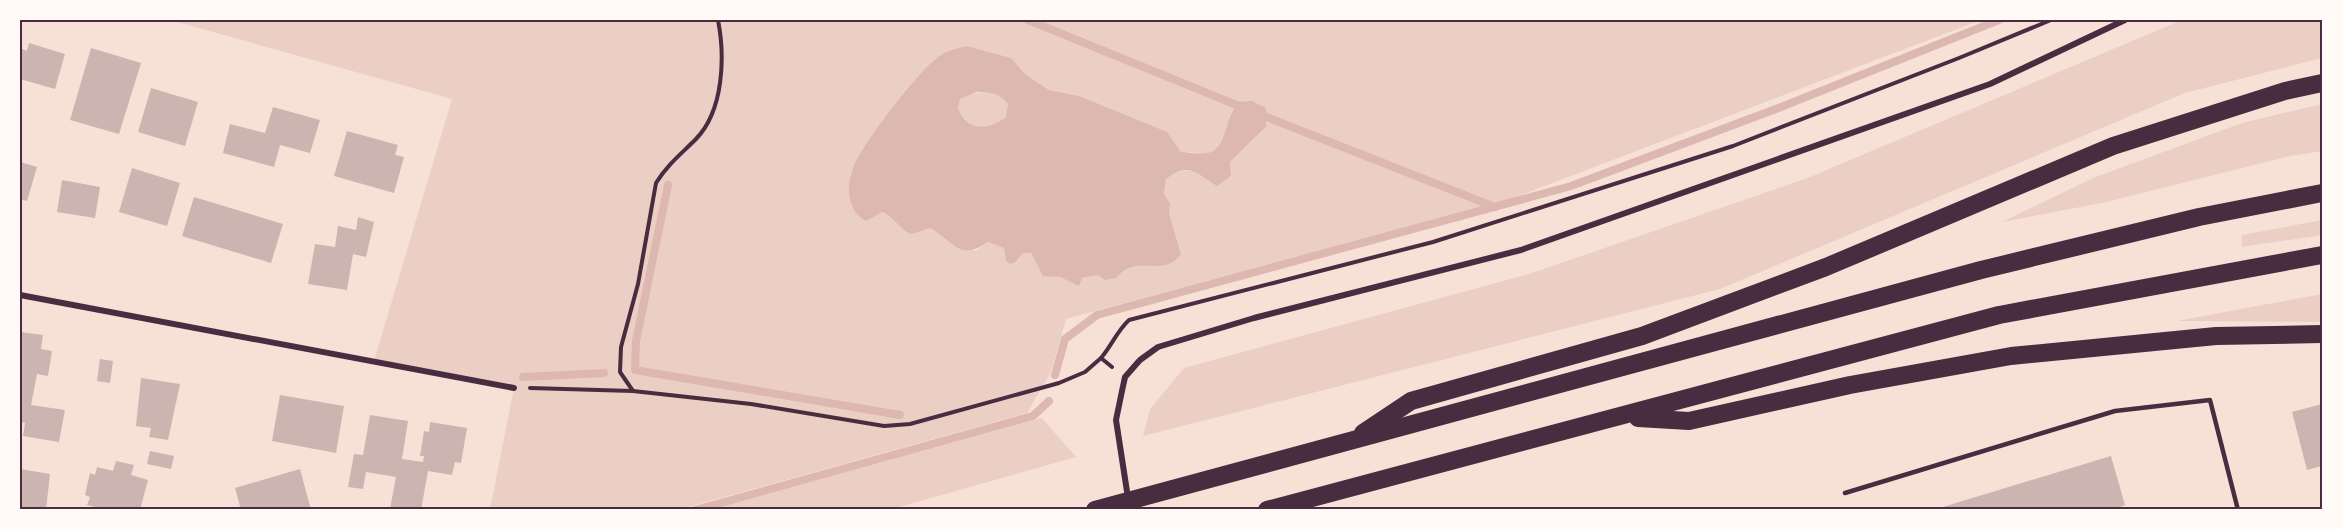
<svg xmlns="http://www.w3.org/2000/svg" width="2342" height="529" viewBox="0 0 2342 529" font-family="'Noto Serif',serif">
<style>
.green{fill:#ebcfc5;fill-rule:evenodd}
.water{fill:#dcb8b0;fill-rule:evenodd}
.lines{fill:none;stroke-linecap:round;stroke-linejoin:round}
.stream{stroke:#dcb8b0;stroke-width:8}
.building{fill:#ccb4b1}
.path{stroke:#4a2c40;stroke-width:4}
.service{stroke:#4a2c40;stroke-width:4.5}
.minor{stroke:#4a2c40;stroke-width:6}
.motorway{stroke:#4a2c40;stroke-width:18}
.neatline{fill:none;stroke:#4a2c40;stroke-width:2}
</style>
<rect width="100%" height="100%" fill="#f7e1d7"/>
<!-- green -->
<g class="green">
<path d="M 170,20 L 1981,20 L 1513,198 L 1066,319 L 1051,372 L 1027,413 L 677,510 L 490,509 L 514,388 L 374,361 L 452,99 ZM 967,46 L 1011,58 L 1026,75 L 1049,90 L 1079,96 L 1180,151 L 1204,154 L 1217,149 L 1224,142 L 1232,110 L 1266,128 L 1230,162 L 1231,176 L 1209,181 C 1195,167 1181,168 1166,179 L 1164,194 L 1170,203 L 1169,213 L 1181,254 L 1082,278 L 1079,285 L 1060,277 L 1043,275 L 1031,253 L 1023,253 L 1006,261 L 1004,248 L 988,242 L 976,251 L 951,244 L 944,235 L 930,228 C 924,229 917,233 912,234 C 905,235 892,215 881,212 L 875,215 L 851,174 C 860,147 905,88 926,68 C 936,59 955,53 967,46 Z"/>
<polygon points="2182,20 2322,20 2322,58 2185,93 1720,289 1143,436 1150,409 1184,368 1529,274 1805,179"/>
<path d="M 987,92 L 1004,97 L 1008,104 L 1006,117 C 988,131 966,131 958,108 L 960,99 L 967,94 Z"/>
<polygon points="2322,104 2322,151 2290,156 2102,203 2002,222 2093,178 2242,123"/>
<polygon points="2322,220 2322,235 2242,247 2242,235"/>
<polygon points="2322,294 2322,322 2177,321"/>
<polygon points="1042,418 1076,457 892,509 712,509"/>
</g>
<!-- water -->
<path class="water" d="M 967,46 L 1011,58 L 1026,75 L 1049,90 L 1079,96 L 1167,132 L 1180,151 C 1234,163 1217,131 1238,102 L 1252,101 L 1266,108 L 1266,127 L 1230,162 L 1231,176 L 1217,186 C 1196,174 1191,161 1166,179 L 1164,194 L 1170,203 L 1169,213 L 1181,254 C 1164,279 1137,252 1116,278 L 1105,280 L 1098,275 L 1082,278 L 1079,286 L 1060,277 L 1043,276 L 1031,253 L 1023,253 L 1015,262 L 1010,264 L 1006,261 L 1004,248 L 988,242 C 959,262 954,241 930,228 C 924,229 918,233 912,234 C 905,235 892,215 882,212 L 866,221 C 847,211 846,187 853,168 C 863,143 918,70 941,55 C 949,50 958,48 967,46 ZM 976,92 C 988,92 1001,93 1008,104 L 1006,117 C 988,131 966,131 958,108 L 960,99 Z"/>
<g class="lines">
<!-- stream -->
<g class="stream">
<polyline points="1028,20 1244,108"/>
<polyline points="1259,114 1495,207"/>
<polyline points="668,185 636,341 635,370 900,415"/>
<polyline points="1055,375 1065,339 1097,315 1571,186 1781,107 1999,20"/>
<polyline points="523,377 604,373"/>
<polyline points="695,510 1033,416 1049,401"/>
</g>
</g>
<!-- building -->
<g class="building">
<polygon points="29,43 65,54 55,89 20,79 20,48 27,51"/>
<polygon points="91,48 141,63 119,134 70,120"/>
<polygon points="151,88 198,102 185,146 138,132"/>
<polygon points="273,107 320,120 310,153 280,145 274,167 223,153 230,124 265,133"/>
<polygon points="347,131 398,145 395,155 404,157 394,193 334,176"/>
<polygon points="20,162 37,167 27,201 20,199"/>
<polygon points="132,168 180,183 167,226 119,212"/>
<polygon points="62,180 100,187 95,218 57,212"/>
<polygon points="194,197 283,224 271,263 182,236"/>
<polygon points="358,217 374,222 366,257 353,254 347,290 308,284 315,244 335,247 338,226 356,230"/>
<polygon points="20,332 43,335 41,349 52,351 48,376 37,374 31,405 65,410 59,442 23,436 25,423 20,422"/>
<polygon points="100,359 113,361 110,383 97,381"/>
<polygon points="141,378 180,384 168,440 149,437 151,428 136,426"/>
<polygon points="280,395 344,406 336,453 272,441"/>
<polygon points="2322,404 2322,466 2307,470 2292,412"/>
<polygon points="370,415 408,421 402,459 423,462 424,456 420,456 424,431 429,432 430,422 467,428 461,463 455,462 452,475 428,471 421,510 390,509 396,477 366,472 363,489 348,487 354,454 363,455"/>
<polygon points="150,451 174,456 171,469 147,464"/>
<polygon points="2111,456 2125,505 2113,510 1933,510"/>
<polygon points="116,461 134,465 131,475 148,480 140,510 108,510 87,505 90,497 85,495 90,473 95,475 97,467 113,471"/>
<polygon points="20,469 50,474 46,510 20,510"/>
<polygon points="300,469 311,510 241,510 235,488"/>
</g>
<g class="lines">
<!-- path -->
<g class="path">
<path d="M 718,20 C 725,56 724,110 696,139 C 681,154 667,165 656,183 L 638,284 L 621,347 L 620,372 L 633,391 L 751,404 L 884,426 L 910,424 L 1059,383 L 1085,372 L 1101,358 L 1112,367"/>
<path d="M 1101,358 C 1112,345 1117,331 1129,320 L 1433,242 L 1733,146 L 1959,58 L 2051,20"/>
<polyline points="530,388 633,391"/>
</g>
<!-- service -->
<polyline class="service" points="1845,493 2115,411 2210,400 2238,510"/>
<!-- minor -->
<g class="minor">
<polyline points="20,295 514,388"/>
<polyline points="1128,498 1116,420 1122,391 1125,377 1140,360 1158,347 1254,318 1521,250 1990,84 2125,20"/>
</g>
<!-- motorway -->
<g class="motorway">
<polyline points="1638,418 1689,421 1850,385 2011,356 2216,336 2322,334"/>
<polyline points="1363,433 1411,401 1642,336 1826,267 2113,146 2285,91 2322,83"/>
<polyline points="1095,510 1981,270 2199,217 2322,193"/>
<polyline points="1267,510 1999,315 2322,255"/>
</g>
</g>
<!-- border -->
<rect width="2342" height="529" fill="none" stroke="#fffaf5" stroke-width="42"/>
<rect x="21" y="21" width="2300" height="487" class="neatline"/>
</svg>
